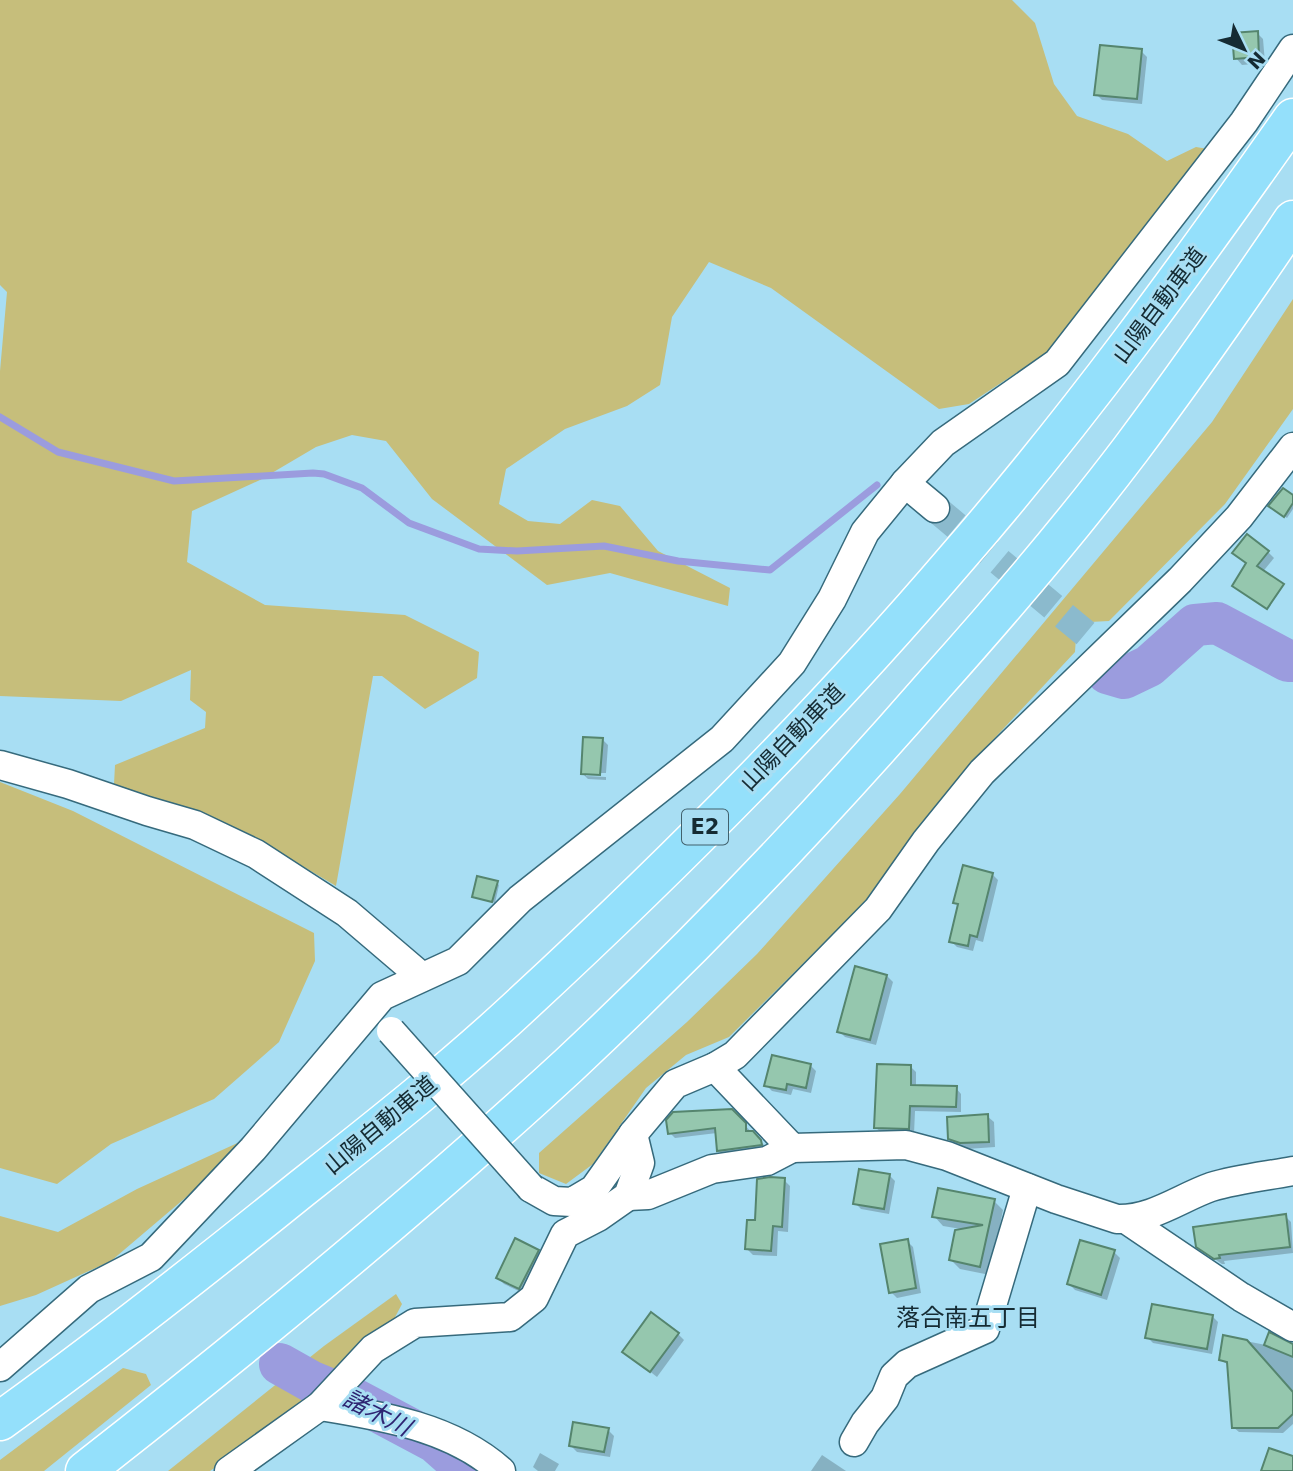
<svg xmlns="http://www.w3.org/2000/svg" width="1293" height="1471" viewBox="0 0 1293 1471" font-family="'DejaVu Sans','Noto Sans JP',sans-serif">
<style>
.green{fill:#c6be7b}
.shadow{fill:#0003}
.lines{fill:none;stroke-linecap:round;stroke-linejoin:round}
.stream{stroke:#9b9cde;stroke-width:7}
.river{stroke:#9b9cde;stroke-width:42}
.building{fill:#95c7ae;stroke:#55856e;stroke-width:2}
.street-tunnel{stroke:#8bbacd;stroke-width:28;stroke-dasharray:28 14;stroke-linecap:butt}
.street-casing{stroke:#366a7c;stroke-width:31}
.highway-casing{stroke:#fff;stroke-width:41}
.street{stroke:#fff;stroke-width:28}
.highway{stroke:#94e0fb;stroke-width:38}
.street-bridge-casing{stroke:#366a7c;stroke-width:31;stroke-linecap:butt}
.street-bridge{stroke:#fff;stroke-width:28}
.labels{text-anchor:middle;stroke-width:6;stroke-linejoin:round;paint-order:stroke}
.shield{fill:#a8def3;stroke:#41616d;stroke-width:2}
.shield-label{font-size:21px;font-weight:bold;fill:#152b33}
.street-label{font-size:23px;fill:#152b33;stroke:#a8def3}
.neighbourhood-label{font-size:24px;fill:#152b33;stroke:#a8def3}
.water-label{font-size:24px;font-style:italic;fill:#2f2572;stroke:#a8def3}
</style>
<rect width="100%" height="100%" fill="#a8def3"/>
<!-- green -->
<g class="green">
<polygon points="0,0 1012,0 1035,23 1054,84 1077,116 1128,134 1167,161 1196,147 1208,149 1051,350 969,404 939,409 771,288 709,262 672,317 660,385 627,406 565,429 506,469 499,504 528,521 560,524 592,500 620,506 658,551 730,588 728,606 610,573 547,585 432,499 386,441 352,435 316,447 260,480 192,511 187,562 265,605 405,615 479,652 477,678 425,709 382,676 373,676 336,886 275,850 205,817 114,784 115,765 205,728 206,712 190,700 191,670 121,701 0,696 0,371 7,292 0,285"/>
<polygon points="1293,299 1293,409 1225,504 1109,621 1090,622 1076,637 1075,652 977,757 922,822 863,904 729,1037 686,1055 646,1088 593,1164 566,1184 539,1173 539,1153 687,1022 757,954 900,794 1212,422"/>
<polygon points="0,782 73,811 314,933 315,961 279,1042 214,1099 111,1144 57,1184 0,1168"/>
<polygon points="244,1140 191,1193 111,1261 36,1295 0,1306 0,1216 58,1232 137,1189"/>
<polygon points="396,1294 402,1304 393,1321 313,1396 266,1432 210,1471 168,1471 324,1346"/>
<polygon points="123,1368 146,1374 151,1385 44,1471 0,1471 0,1460"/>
</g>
<!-- shadow -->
<g class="shadow">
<polygon points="1257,33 1263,39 1265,63 1242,65 1236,58"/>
<polygon points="1141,51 1147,57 1142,104 1102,100 1096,94"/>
<polygon points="1293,497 1293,509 1287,518 1273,508"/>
<polygon points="1268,552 1274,558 1261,574 1240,559"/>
<polygon points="602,739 608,745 606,773 586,773 586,776 606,777 606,780 588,779 582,773"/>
<polygon points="992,874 998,880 983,942 976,940 973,951 957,947 951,941 959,906 955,902"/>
<polygon points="497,883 499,885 495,903 474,896"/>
<polygon points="887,976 893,982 876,1045 845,1037 839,1031"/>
<polygon points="810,1065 816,1071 811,1093 793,1089 791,1095 772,1091 766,1085"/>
<polygon points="911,1067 916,1072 916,1087 956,1088 961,1094 961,1112 915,1111 914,1134 882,1133 876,1128"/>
<polygon points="731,1111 766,1147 724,1156 719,1151 717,1133 675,1138 670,1133"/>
<polygon points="987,1116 994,1122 995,1147 967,1149 956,1145 950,1138"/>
<polygon points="889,1175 895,1181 889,1214 861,1209 855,1203"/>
<polygon points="784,1180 790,1186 788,1232 778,1231 777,1256 753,1255 747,1249 756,1222"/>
<polygon points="994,1201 1003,1210 990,1275 960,1269 951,1260 967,1230 943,1226 934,1216"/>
<polygon points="1285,1216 1291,1222 1293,1253 1224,1261 1225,1264 1222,1264 1204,1252"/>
<polygon points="907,1241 913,1247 921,1293 897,1298 891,1292"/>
<polygon points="538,1251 544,1257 525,1294 504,1284 498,1278"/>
<polygon points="1114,1252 1120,1258 1107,1300 1075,1290 1069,1284"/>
<polygon points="1212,1316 1218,1322 1212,1354 1153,1343 1147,1337"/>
<polygon points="678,1334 684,1340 657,1377 625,1352"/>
<polygon points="1225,1337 1266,1345 1293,1345 1293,1424 1283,1433 1239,1432 1233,1427 1229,1365 1220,1360"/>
<polygon points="608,1430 614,1436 610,1457 577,1452 571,1446"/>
<polygon points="540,1453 559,1464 555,1471 538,1471 533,1467"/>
<polygon points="822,1455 846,1471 811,1471"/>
</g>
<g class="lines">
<!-- stream -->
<polyline class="stream" points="0,417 58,452 174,481 313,473 324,474 362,488 409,523 479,549 517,551 604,546 678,561 770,570 877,485"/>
<!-- river -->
<g class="river">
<polyline points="1107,673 1124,678 1149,666 1195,625 1217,623 1288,661 1293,661"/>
<polyline points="280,1364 312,1382 358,1401 435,1442 468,1471"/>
</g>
</g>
<!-- building -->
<g class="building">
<polygon points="1258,31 1259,57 1234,59 1232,33"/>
<polygon points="1100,45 1142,49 1137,99 1094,95"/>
<polygon points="1283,488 1293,495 1293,503 1284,517 1268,506"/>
<polygon points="1247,534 1269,551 1257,566 1284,584 1267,609 1232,586 1246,563 1232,553"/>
<polygon points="583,737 603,738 600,775 581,774"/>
<polygon points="963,865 993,873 977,937 970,935 968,946 949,942 958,904 953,903"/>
<polygon points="477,876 498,881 492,902 472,897"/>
<polygon points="855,966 887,975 870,1040 837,1032"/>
<polygon points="772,1055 811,1064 806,1088 787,1084 786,1090 764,1086"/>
<polygon points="877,1064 911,1065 911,1085 957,1086 956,1107 910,1106 909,1129 874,1128"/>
<polygon points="732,1109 746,1123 746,1131 753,1131 761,1140 762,1145 717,1151 715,1128 668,1134 666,1120 673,1112"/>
<polygon points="988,1114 989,1142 960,1143 948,1139 947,1117"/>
<polygon points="859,1169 890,1174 884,1209 853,1204"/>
<polygon points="770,1177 785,1178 782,1227 773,1226 771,1251 745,1249 747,1220 755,1220 757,1179"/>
<polygon points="938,1188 995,1199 980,1267 949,1260 955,1230 983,1225 932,1217"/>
<polygon points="1286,1214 1290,1247 1219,1255 1220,1258 1214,1259 1196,1247 1193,1227"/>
<polygon points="515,1238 539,1250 519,1289 496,1278"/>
<polygon points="908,1239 916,1288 889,1293 880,1244"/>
<polygon points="1080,1240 1115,1250 1101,1295 1067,1284"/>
<polygon points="1152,1304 1213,1315 1207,1349 1145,1338"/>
<polygon points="651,1312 679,1333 650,1372 622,1352"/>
<polygon points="1269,1332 1293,1344 1293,1357 1264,1345"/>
<polygon points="1223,1335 1247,1340 1293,1392 1293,1414 1278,1428 1232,1428 1227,1362 1219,1360"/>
<polygon points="573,1422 609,1428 604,1452 569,1446"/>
<polygon points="1269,1448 1293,1456 1293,1471 1261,1471"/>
</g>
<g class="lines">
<!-- street-tunnel -->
<polyline class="street-tunnel" points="935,508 1086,634"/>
<!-- street casing -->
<g class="street-casing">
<g id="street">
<polyline points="905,483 935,508"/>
<polyline points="0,765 68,784 147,811 195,825 256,854 347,913 422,977"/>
<path d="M 715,1067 L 792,1148 L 906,1145 L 947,1156 L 1056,1199 L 1117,1219 C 1152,1220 1180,1198 1211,1187 C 1237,1179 1266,1176 1293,1171"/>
<polyline points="531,1188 554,1201 572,1202 594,1189 633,1134 675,1084 715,1067 735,1055 878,909 926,841 982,772 1180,580 1239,517 1293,447"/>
<polyline points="628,1196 648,1195 712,1169 767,1161 792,1148"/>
<polyline points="1127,1220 1241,1297 1293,1327"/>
<polyline points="0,1367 89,1289 151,1257 253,1149 382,996 458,961 520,899 722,739 792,663 832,599 865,532 905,483 943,443 1057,363 1244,122 1293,49"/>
<path d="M 320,1406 C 382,1416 452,1427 501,1471"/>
<polyline points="854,1442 865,1423 885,1398 894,1376 907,1364 985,1329 1027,1188"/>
<polyline points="229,1471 320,1406 373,1349 415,1323 510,1317 534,1298 565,1234 598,1217 628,1196 640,1163 633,1134"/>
</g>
</g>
<!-- highway casing -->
<g class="highway-casing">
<g id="highway">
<path d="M 0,1421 C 103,1347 202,1269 301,1189 C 373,1132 447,1074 515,1011 C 669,869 819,719 955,560 C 1077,420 1186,270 1293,118"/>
<path d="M 85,1471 C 251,1341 414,1208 569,1065 C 697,945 819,817 934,685 C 1002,609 1069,531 1131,449 C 1187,374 1241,297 1293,220"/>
</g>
</g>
<!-- street -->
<use href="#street" class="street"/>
<!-- highway -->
<use href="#highway" class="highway"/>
<!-- street-bridge casing -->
<g class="street-bridge-casing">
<polyline id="street-bridge" points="391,1031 531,1188"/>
</g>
<!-- street-bridge -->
<use href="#street-bridge" class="street-bridge"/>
</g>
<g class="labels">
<!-- shield labels -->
<rect class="shield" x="682" y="809.5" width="46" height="35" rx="5"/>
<g class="shield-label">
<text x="705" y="834">E2</text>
</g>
<!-- street labels -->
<g class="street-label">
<text transform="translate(1159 305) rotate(-53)" y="8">山陽自動車道</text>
<text transform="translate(792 737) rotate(-46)" y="8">山陽自動車道</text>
<text transform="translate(380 1125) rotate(-40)" y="8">山陽自動車道</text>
</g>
<!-- neighbourhood labels -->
<g class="neighbourhood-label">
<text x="968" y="1326">落合南五丁目</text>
</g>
<!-- water labels -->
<g class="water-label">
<text transform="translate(377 1413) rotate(27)" y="8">諸木川</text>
</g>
</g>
<!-- north arrow -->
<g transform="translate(1244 49) rotate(133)" stroke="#a8def3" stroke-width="5" paint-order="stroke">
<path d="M0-5L12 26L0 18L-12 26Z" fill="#152b33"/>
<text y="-10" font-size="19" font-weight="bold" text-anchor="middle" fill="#152b33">N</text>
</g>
</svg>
